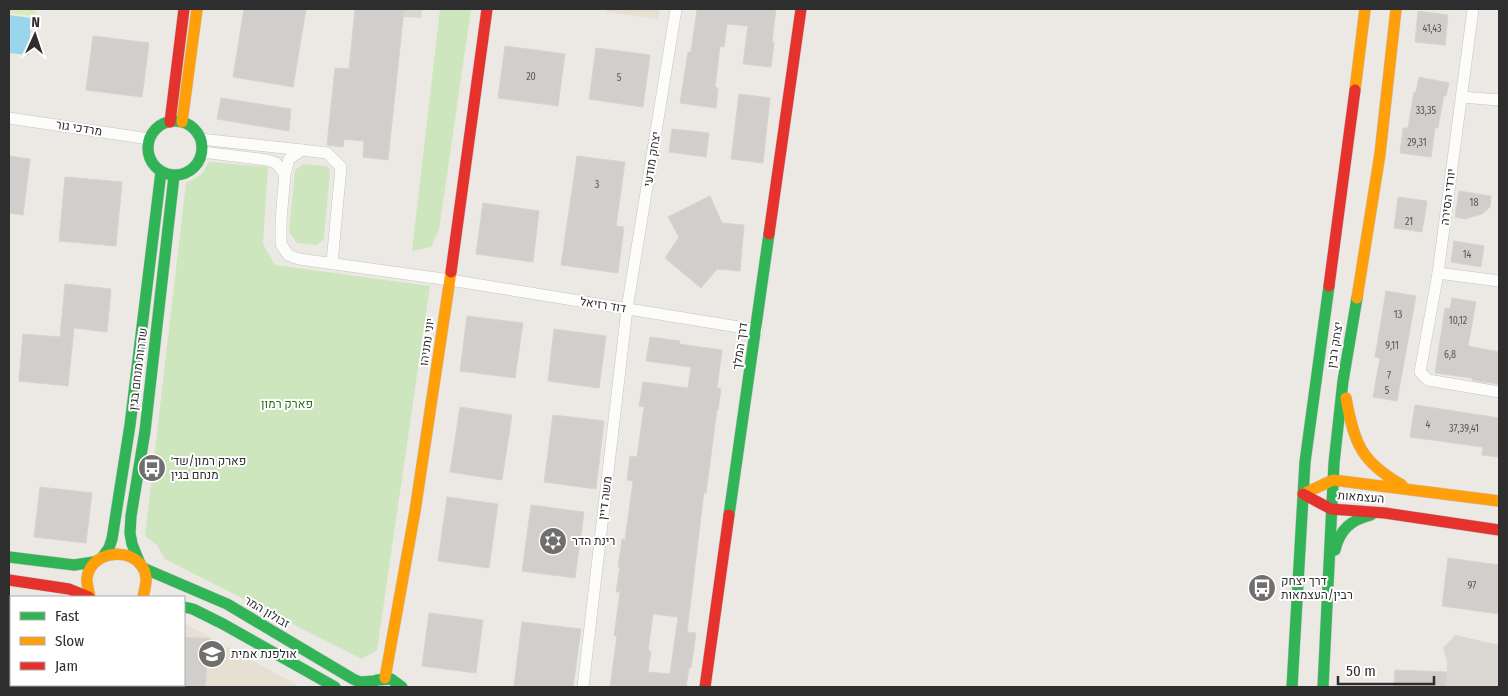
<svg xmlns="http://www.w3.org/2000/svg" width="1508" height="696" viewBox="0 0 1508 696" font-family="'Fira Sans Condensed',Heebo,sans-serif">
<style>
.education{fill:#e6e0d3}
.green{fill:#cee6be}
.pitch{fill:#d9eabb}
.plaza{fill:#dad6d2}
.water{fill:#99d6ec}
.building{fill:#d1cecb;stroke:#d7d4d0;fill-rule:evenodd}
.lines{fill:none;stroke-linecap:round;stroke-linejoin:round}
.street-casing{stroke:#c5c4c5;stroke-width:12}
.fast-casing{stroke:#c5c4c5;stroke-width:12}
.slow-casing{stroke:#c5c4c5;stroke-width:12}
.jam-casing{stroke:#c5c4c5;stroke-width:12}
.street{stroke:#fcfcfb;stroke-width:11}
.fast{stroke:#30b455;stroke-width:11}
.slow{stroke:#ff9f0a;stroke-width:11}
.jam{stroke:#e5322d;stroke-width:11}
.labels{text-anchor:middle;stroke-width:4;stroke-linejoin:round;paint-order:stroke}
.number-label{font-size:10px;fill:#585857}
.street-label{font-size:12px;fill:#2e2e2e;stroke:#fff}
.park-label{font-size:12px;fill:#2c6e1b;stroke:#fff}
.poi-label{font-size:12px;fill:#2e2e2e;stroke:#fff;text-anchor:start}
</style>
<rect width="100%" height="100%" fill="#ece8e4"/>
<!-- education -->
<g class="education">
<polygon points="607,9 660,9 658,19 606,12"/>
<polygon points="184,623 301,687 133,687 133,685 184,685"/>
</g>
<!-- green -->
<g class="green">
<polygon points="440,9 471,9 439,230 431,247 412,251"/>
<polygon points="209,162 268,167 263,244 275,265 430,286 377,650 362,659 165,559 157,545 145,536 186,183 201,175"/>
<polygon points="304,164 327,166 330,170 324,239 317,245 297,243 289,232 295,170"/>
</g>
<!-- pitch -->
<polygon class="pitch" points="9,9 36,9 35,16 9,13"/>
<!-- plaza -->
<g class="plaza">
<polygon points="404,9 422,9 421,18 403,17"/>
<polygon points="1455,635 1499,645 1499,687 1447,687 1447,661 1443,648"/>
</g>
<!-- water -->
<polygon class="water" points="9,15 31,18 29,55 9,53"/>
<!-- building -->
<g class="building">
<polygon points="244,9 306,9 293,87 233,77"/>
<polygon points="355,9 404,9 388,160 363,157 364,141 344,139 343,147 327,145 335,68 349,69"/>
<polygon points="697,9 776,9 772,42 774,42 771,67 743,64 748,26 727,24 724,47 720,46 715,87 718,88 716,108 680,103 688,52 691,52"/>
<polygon points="1418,11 1448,15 1445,45 1415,42"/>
<polygon points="93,36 149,43 142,97 86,90"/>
<polygon points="505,46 565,54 558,106 498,98"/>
<polygon points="596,48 650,55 643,107 589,99"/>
<polygon points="1419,77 1449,83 1446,96 1444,95 1438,128 1435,128 1431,157 1400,153 1403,128 1408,128 1414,92 1416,92"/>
<polygon points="739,94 770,98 763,163 731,159"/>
<polygon points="221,98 291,109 289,131 217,119"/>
<polygon points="672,129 709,133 706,157 669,152"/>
<polygon points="9,156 30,159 23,215 9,213"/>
<polygon points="577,156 625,162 616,226 624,227 618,273 561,265"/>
<polygon points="65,177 122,182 116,246 59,241"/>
<polygon points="1459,191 1491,196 1490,207 1482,214 1465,219 1455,217"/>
<polygon points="710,196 722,223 744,225 740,271 717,269 701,288 665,258 679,237 668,217"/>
<polygon points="1398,197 1427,201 1422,232 1394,228"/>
<polygon points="483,203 539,211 533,262 476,254"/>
<polygon points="1454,241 1484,246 1481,267 1451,262"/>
<polygon points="65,284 111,289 107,332 74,328 68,386 19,381 23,334 60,337"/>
<polygon points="1386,291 1416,296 1397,401 1373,397 1380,358 1375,357"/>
<polygon points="1452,298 1476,302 1468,346 1499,352 1498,384 1472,380 1472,378 1435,373 1445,308 1450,309"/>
<polygon points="467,316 523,323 515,378 460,371"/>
<polygon points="554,329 606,336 599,388 548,381"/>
<path d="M 650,337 L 680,341 L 679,344 L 722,350 L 717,388 L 721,388 L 718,410 L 717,409 L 706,493 L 704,492 L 687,632 L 696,633 L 691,668 L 689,668 L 686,687 L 610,687 L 617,636 L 614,636 L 620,592 L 616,592 L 620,567 L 618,567 L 622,539 L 625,540 L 633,481 L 627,480 L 630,456 L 637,457 L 644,407 L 639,406 L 643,382 L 688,388 L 691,367 L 646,361 ZM 653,614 L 678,617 L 670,674 L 648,672 L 651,651 L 648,651 Z"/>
<polygon points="1415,405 1499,418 1499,457 1482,455 1483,447 1410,437"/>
<polygon points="460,407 512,415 502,480 450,472"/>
<polygon points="553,415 604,421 596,489 544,482"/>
<polygon points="40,487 92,493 86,543 34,537"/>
<polygon points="447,497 498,504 489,568 438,561"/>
<polygon points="531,505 584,512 575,578 522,571"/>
<polygon points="1448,558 1499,565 1499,614 1442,606"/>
<polygon points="429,613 483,620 476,673 422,666"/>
<polygon points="522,622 581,629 573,687 514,686"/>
<polygon points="184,637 209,639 205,687 184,687"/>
<polygon points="1395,670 1447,672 1446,687 1394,687"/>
</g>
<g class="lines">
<!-- street casing -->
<g class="street-casing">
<g id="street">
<polyline points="1473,9 1438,273 1420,372 1428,380 1499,392"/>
<polyline points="1461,97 1499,100"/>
<polyline points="9,118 149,139"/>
<polyline points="200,139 302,150"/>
<polyline points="202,152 267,160 276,163 285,174"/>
<polyline points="332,263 341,167 327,153 302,150 289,159 285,174 281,220 281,244 288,255 299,259 450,280 757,330"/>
<polyline points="1438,273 1499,281"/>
<polyline points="90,687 91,685"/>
<polyline points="108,687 108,685"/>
<polyline points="583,687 627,309 676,9"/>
</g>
</g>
<!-- fast casing -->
<g class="fast-casing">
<g id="fast">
<circle cx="175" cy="148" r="27"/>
<polyline points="729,515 769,234"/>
<path d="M 1335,550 C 1340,529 1351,520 1371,515"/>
<polyline points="104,555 109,548 112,539 130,425 161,172"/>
<polyline points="9,557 74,565 94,562"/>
<polyline points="140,564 132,544 130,533 131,516 145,431 174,176"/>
<polyline points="143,568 227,604 353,679 360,682 375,681"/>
<polyline points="184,607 193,609 223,624 335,687"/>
<polyline points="377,680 391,679 402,687"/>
<polyline points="1292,687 1305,462 1329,286"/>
<polyline points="1323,687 1334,463 1343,381 1357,298"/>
</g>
</g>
<!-- slow casing -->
<g class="slow-casing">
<g id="slow">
<polyline points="1355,90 1365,9"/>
<polyline points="182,122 197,9"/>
<polyline points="1357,298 1380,154 1396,9"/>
<path d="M 1346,398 C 1354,443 1361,462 1402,485"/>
<polyline points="1303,494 1333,480 1499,501"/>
<path d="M 90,597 C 89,591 86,583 87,578 C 91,547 142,546 146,577 C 147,583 144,591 143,597"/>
<polyline points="385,678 415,511 451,272"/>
</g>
</g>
<!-- jam casing -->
<g class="jam-casing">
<g id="jam">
<polyline points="170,122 184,9"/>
<polyline points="769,234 801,9"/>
<polyline points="451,272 487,9"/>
<polyline points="1329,286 1355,90"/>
<polyline points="1303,494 1331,509 1385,513 1499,530"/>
<polyline points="9,580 69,589 89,597"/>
<polyline points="705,687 729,515"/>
</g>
</g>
<!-- street -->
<use href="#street" class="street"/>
<!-- fast -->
<use href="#fast" class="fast"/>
<!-- slow -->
<use href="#slow" class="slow"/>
<!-- jam -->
<use href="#jam" class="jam"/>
</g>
<!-- icons -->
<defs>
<g id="bus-disc" transform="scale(1.4375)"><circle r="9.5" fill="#706f6e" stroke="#fff"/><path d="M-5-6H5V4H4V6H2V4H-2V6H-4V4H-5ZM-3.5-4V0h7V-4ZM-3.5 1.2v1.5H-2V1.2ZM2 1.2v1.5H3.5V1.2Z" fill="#fff"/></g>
<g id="synagogue-disc" transform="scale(1.4375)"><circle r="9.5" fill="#706f6e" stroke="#fff"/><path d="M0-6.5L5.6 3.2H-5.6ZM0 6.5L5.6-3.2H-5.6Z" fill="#fff"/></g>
<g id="school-disc" transform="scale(1.4375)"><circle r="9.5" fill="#706f6e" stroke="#fff"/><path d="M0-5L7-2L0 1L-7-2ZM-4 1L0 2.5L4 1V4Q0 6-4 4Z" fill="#fff"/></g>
</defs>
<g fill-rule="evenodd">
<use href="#bus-disc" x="152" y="468"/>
<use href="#synagogue-disc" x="553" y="541"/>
<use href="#bus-disc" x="1262" y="588"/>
<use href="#school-disc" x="212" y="654"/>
</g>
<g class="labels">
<!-- number labels -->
<g class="number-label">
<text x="1432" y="32">41,43</text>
<text x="531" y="80">20</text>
<text x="619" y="81">5</text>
<text x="1426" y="114">33,35</text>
<text x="1417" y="146">29,31</text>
<text x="597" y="188">3</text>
<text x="1474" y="206">18</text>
<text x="1409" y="225">21</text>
<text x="1467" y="258">14</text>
<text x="1398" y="318">13</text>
<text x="1458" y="324">10,12</text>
<text x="1392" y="349">9,11</text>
<text x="1450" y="358">6,8</text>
<text x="1389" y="379">7</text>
<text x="1387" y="394">5</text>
<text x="1428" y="428">4</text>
<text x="1464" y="432">37,39,41</text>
<text x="1472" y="589">97</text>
</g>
<!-- street labels -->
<g class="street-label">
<text transform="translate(79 128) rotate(9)" y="4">מרדכי גור</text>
<text transform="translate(652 159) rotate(-81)" y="4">יצחק מודעי</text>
<text transform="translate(1448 197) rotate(-83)" y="4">יורדי הסירה</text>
<text transform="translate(603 305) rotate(9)" y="4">דוד רזיאל</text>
<text transform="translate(427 342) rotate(-82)" y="4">יוני נתניהו</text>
<text transform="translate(1335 345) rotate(-81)" y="4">יצחק רבין</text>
<text transform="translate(740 346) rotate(-82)" y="4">דרך המלך</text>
<text transform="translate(138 369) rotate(-83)" y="4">שדרות מנחם בגין</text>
<text transform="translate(1361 497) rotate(4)" y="4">העצמאות</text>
<text transform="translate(605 498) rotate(-83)" y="4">משה דיין</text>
<text transform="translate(267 612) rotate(31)" y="4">זבולון המר</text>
</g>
<!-- park labels -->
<g class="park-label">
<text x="287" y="408">פארק רמון</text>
</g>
<!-- poi labels -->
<g class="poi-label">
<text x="171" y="465">פארק רמון/שד׳<tspan x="171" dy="14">מנחם בגין</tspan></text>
<text x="572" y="545">רינת הדר</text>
<text x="1281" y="585">דרך יצחק<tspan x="1281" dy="14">רבין/העצמאות</tspan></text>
<text x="231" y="658">אולפנת אמית</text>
</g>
</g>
<!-- border -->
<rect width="1508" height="696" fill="none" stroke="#2e2e2e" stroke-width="20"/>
<!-- legend -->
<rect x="10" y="596" width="175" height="90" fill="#ffffff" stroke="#ababab"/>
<rect x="20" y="612" width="25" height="8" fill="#30b455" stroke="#ababab"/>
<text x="55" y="621" font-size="15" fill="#2e2e2e">Fast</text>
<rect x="20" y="637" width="25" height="8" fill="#ff9f0a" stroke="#ababab"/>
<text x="55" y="646" font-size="15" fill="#2e2e2e">Slow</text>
<rect x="20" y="662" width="25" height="8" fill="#e5322d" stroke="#ababab"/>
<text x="55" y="671" font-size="15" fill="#2e2e2e">Jam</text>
<!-- north arrow -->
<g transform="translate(35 35) rotate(3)" stroke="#ffffff" stroke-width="4" paint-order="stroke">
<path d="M0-4L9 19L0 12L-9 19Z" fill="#2e2e2e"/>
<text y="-8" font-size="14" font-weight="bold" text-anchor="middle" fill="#2e2e2e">N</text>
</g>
<!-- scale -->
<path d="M1338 676v8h96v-8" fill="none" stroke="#2e2e2e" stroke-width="2.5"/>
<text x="1346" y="676" font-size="15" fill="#2e2e2e" stroke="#ffffff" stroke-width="4" paint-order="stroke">50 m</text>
</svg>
